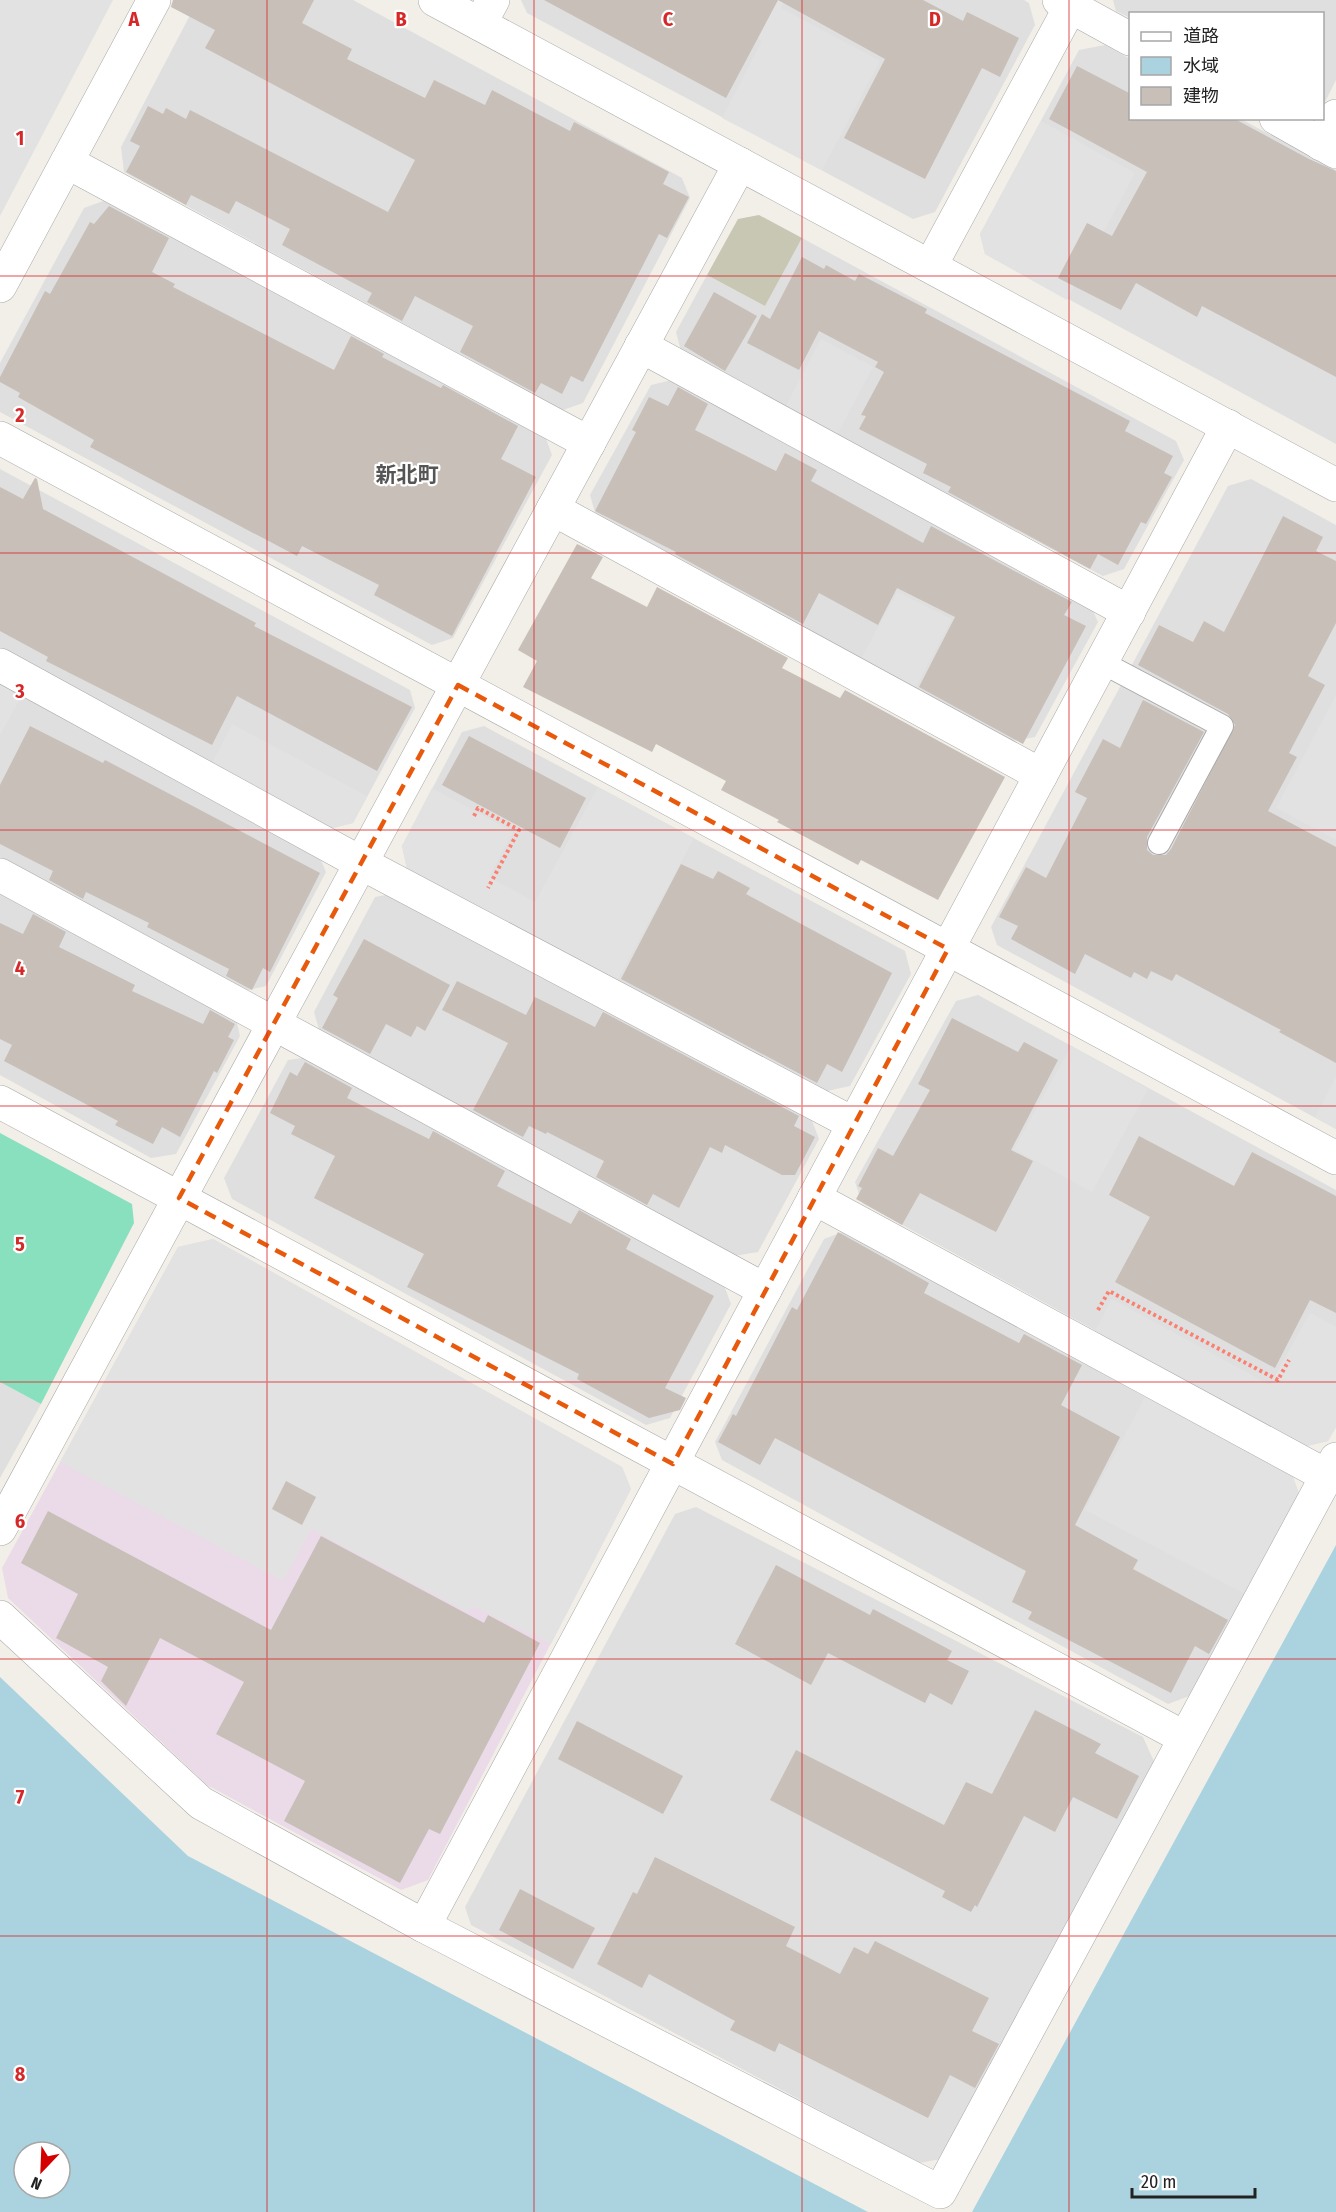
<svg xmlns="http://www.w3.org/2000/svg" width="1336" height="2212" viewBox="0 0 1336 2212" font-family="'Fira Sans Condensed','Noto Sans JP',sans-serif">
<style>
.residential{fill:#e0dfdf}
.industrial{fill:#ebdbe8}
.construction{fill:#c7c7b4}
.pitch{fill:#88e0be}
.parking{fill:#e2e2e2}
.water{fill:#aad3df;fill-rule:evenodd}
.building{fill:#c7bfb8}
.lines{fill:none;stroke-linecap:round;stroke-linejoin:round}
.service-casing{stroke:#a9a9a9;stroke-width:24}
.minor-casing{stroke:#a9a9a9;stroke-width:34}
.tertiary-casing{stroke:#a9a9a9;stroke-width:34}
.path{stroke:#fa8072;stroke-width:4;stroke-dasharray:3 3;stroke-linecap:butt}
.service{stroke:#fff;stroke-width:22}
.minor{stroke:#fff;stroke-width:33}
.tertiary{stroke:#fff;stroke-width:33}
.marked{fill:none;stroke:#e8590c;stroke-width:4.5;stroke-dasharray:12 8;stroke-linejoin:round}
.grid{fill:none;stroke:#d62828;stroke-width:1.5;stroke-opacity:0.55}
.labels{text-anchor:middle;stroke-width:4.5;stroke-linejoin:round;paint-order:stroke}
.neighbourhood-label{font-size:21px;font-weight:bold;fill:#555;stroke:#fff}
.grid-label{font-size:20px;text-anchor:middle;font-weight:bold;fill:#d62828;stroke:#fff;stroke-width:4.5;stroke-linejoin:round;paint-order:stroke}
</style>
<rect width="100%" height="100%" fill="#f2efe9"/>
<!-- residential -->
<g class="residential">
<polygon points="198,0 353,0 682,178 690,198 583,403 563,410 124,172 121,147"/>
<polygon points="521,0 1024,0 1029,3 1035,25 935,212 913,219 527,13"/>
<polygon points="1113,0 1336,0 1336,80 1323,106 1322,14 1130,14 1130,18 1116,11"/>
<polygon points="1105,45 1130,59 1130,118 1241,119 1336,170 1336,444 985,254 980,234 1079,50"/>
<polygon points="106,200 545,436 552,455 453,638 432,645 0,412 0,363 84,208"/>
<polygon points="802,238 1176,441 1184,460 1124,569 1103,576 682,355 676,332 707,275 765,306"/>
<polygon points="672,380 1089,602 1098,622 1035,737 1013,741 596,516 590,495 651,385"/>
<polygon points="0,469 410,690 415,708 353,823 329,829 0,650"/>
<polygon points="1251,479 1336,525 1336,1129 997,945 991,927 1228,486"/>
<polygon points="0,679 317,851 326,872 266,986 244,991 0,859"/>
<polygon points="484,726 905,951 911,974 850,1086 823,1092 407,869 402,846 462,732"/>
<polygon points="0,889 235,1014 240,1036 176,1154 151,1158 0,1075"/>
<polygon points="397,893 811,1118 819,1139 758,1252 734,1256 320,1033 314,1012 375,897"/>
<polygon points="978,995 1336,1190 1336,1427 1328,1441 1307,1446 862,1203 855,1182 956,1001"/>
<polygon points="309,1057 722,1280 731,1304 670,1418 646,1425 232,1199 224,1178 288,1060"/>
<polygon points="845,1231 1145,1397 1292,1474 1300,1497 1192,1695 1168,1704 722,1460 715,1442 824,1239"/>
<polygon points="0,1382 41,1404 0,1478"/>
<polygon points="696,1507 1143,1737 1156,1766 941,2159 919,2163 471,1925 465,1907 675,1514"/>
</g>
<!-- industrial -->
<polygon class="industrial" points="213,1239 622,1467 631,1489 428,1880 401,1890 207,1785 8,1598 2,1568 178,1247"/>
<!-- construction -->
<polygon class="construction" points="759,215 802,238 765,306 707,275 738,219"/>
<!-- pitch -->
<polygon class="pitch" points="0,1133 132,1204 134,1223 41,1404 0,1382"/>
<!-- parking -->
<g class="parking">
<polygon points="0,0 113,0 0,216"/>
<polygon points="686,0 785,0 781,8 880,61 822,170 722,118 762,41"/>
<polygon points="1041,121 1135,173 1067,300 985,254 980,234"/>
<polygon points="821,339 873,367 836,437 784,409"/>
<polygon points="897,592 952,619 915,689 861,659"/>
<polygon points="0,679 24,692 0,735"/>
<polygon points="1336,695 1336,840 1276,808"/>
<polygon points="232,724 367,796 353,823 329,829 211,765"/>
<polygon points="598,787 694,838 617,981 407,869 402,846 432,788 513,832 489,877 535,902"/>
<polygon points="1071,1046 1148,1089 1092,1192 1014,1149"/>
<polygon points="1336,1077 1336,1129 1315,1117"/>
<polygon points="213,1239 622,1467 631,1489 551,1644 472,1606 468,1612 311,1529 283,1581 60,1462 178,1247"/>
<polygon points="1112,1299 1270,1385 1310,1313 1336,1327 1336,1427 1328,1441 1307,1446 1095,1331"/>
<polygon points="1145,1397 1292,1474 1300,1497 1247,1595 1085,1510"/>
</g>
<!-- water -->
<g class="water">
<polygon points="1336,1545 1336,2212 972,2212"/>
<path d="M 0,1677 L 188,1856 L 868,2212 L 0,2212 ZM 24,2152 L 60,2152 L 60,2188 L 24,2188 Z"/>
</g>
<!-- building -->
<g class="building">
<polygon points="173,0 314,0 302,23 352,49 347,59 425,98 434,80 485,105 492,90 570,131 574,122 669,172 663,184 689,197 667,238 659,234 583,382 571,376 562,394 541,383 535,393 460,352 473,326 415,296 402,321 367,302 372,293 282,245 290,229 236,201 229,214 191,195 186,205 126,172 140,146 130,141 148,106 163,114 166,108 186,119 190,110 388,212 415,160 205,48 215,30 171,7"/>
<polygon points="544,0 923,0 963,21 967,12 1019,38 1000,77 982,68 925,179 844,138 885,59 778,0 726,98"/>
<polygon points="1077,66 1131,94 1131,118 1233,118 1309,159 1336,171 1336,377 1202,306 1197,317 1136,283 1121,310 1058,278 1087,223 1112,236 1147,172 1049,119"/>
<polygon points="109,206 169,238 152,272 175,284 173,287 334,370 351,336 384,354 382,357 441,388 443,385 518,426 501,459 536,477 452,636 374,595 379,585 302,546 297,556 90,447 94,440 18,397 20,393 0,382 0,377 45,291 50,294 90,222 94,224"/>
<polygon points="802,257 824,269 826,265 855,281 859,274 927,309 925,313 1130,421 1125,431 1173,456 1164,473 1172,477 1146,524 1141,522 1118,565 1098,554 1090,569 948,492 951,487 923,473 927,464 859,429 866,416 861,415 884,372 875,367 878,362 819,331 799,370 747,343 762,314 770,319"/>
<polygon points="714,292 757,316 725,371 684,346"/>
<polygon points="678,387 708,404 695,430 776,471 785,453 817,470 811,481 923,543 931,526 1072,602 1064,615 1086,626 1023,744 919,687 955,617 897,588 878,625 819,593 803,624 675,554 676,552 595,511 636,432 632,430 649,397 668,406"/>
<polygon points="35,478 37,479 43,509 256,623 254,626 412,707 377,771 237,696 212,745 46,661 48,657 0,631 0,487 23,499"/>
<polygon points="1283,516 1323,537 1316,551 1336,561 1336,623 1308,676 1325,685 1289,753 1297,757 1268,811 1336,847 1336,1063 1279,1032 1281,1030 1176,974 1172,981 1151,971 1147,979 1134,972 1131,978 1085,954 1075,974 1011,939 1018,926 999,917 1026,867 1046,878 1087,798 1075,792 1103,739 1120,748 1143,700 1204,732 1147,837 1147,850 1153,855 1166,855 1171,849 1235,725 1228,714 1138,665 1159,625 1193,642 1204,621 1224,632"/>
<polygon points="577,544 603,557 591,578 647,607 657,587 788,658 782,668 840,698 845,690 1005,777 938,900 861,860 858,865 777,822 779,820 721,790 726,781 656,744 652,752 523,687 537,661 518,650"/>
<polygon points="30,726 103,763 105,760 320,873 270,972 263,968 252,990 226,976 229,969 147,927 149,923 86,892 83,899 49,880 53,871 0,844 0,785"/>
<polygon points="469,736 586,798 560,848 442,785"/>
<polygon points="681,864 713,879 718,871 750,888 746,894 892,973 842,1072 827,1064 817,1083 621,979"/>
<polygon points="33,914 66,932 59,947 135,985 132,991 203,1024 210,1010 235,1024 228,1037 234,1040 217,1073 214,1071 180,1137 162,1127 153,1144 115,1125 118,1121 4,1061 12,1045 0,1039 0,923 23,934"/>
<polygon points="364,939 450,985 425,1031 417,1026 411,1037 386,1024 370,1054 322,1028 338,998 333,995"/>
<polygon points="457,981 526,1015 535,997 595,1027 603,1012 799,1116 794,1126 815,1137 795,1175 782,1175 725,1145 722,1153 710,1147 679,1208 653,1194 647,1205 596,1177 604,1161 547,1132 546,1134 529,1126 523,1137 473,1110 508,1043 442,1010"/>
<polygon points="952,1018 1018,1052 1024,1042 1058,1060 1011,1150 1033,1161 996,1232 920,1193 902,1225 856,1199 862,1188 858,1186 878,1148 893,1156 930,1090 918,1084"/>
<polygon points="305,1062 352,1088 347,1098 429,1139 433,1131 505,1171 497,1186 571,1224 579,1210 631,1239 626,1249 714,1296 665,1388 686,1398 680,1410 649,1418 577,1379 579,1374 407,1287 424,1254 314,1198 335,1156 291,1134 295,1126 270,1113 290,1072 297,1076"/>
<polygon points="1139,1136 1234,1186 1252,1152 1336,1196 1336,1313 1310,1300 1275,1368 1115,1282 1150,1217 1109,1195"/>
<polygon points="838,1232 929,1283 924,1293 1019,1343 1024,1334 1082,1365 1061,1405 1120,1437 1075,1525 1138,1560 1133,1569 1228,1620 1209,1654 1195,1646 1171,1693 1028,1619 1032,1612 1012,1602 1026,1571 775,1438 760,1465 718,1442 733,1414 736,1416 792,1307 797,1310"/>
<polygon points="286,1481 316,1497 302,1525 272,1509"/>
<polygon points="48,1511 271,1630 321,1536 484,1623 488,1615 540,1643 440,1834 429,1829 400,1883 284,1821 305,1781 216,1734 244,1682 160,1638 126,1706 101,1681 108,1667 56,1638 78,1594 21,1563"/>
<polygon points="776,1565 870,1615 873,1609 952,1651 947,1660 969,1671 952,1705 930,1693 925,1703 828,1653 811,1685 735,1644"/>
<polygon points="1035,1710 1101,1744 1095,1753 1139,1776 1117,1819 1073,1797 1055,1832 1024,1816 977,1907 975,1905 971,1912 942,1897 945,1891 770,1800 796,1750 944,1825 966,1782 992,1794"/>
<polygon points="577,1721 683,1776 663,1814 558,1759"/>
<polygon points="655,1857 795,1927 786,1946 840,1974 854,1947 868,1954 875,1941 989,1998 972,2031 999,2044 975,2088 950,2075 928,2118 779,2043 775,2052 730,2030 735,2021 649,1974 642,1988 597,1964 633,1892 637,1894"/>
<polygon points="520,1889 595,1928 573,1969 499,1930"/>
</g>
<g class="lines">
<!-- service casing -->
<g class="service-casing">
<polyline id="service" points="1101,662 1222,726 1159,843"/>
</g>
<!-- minor casing -->
<g class="minor-casing">
<g id="minor">
<polyline points="1059,0 1130,39"/>
<polyline points="480,24 493,0"/>
<polyline points="1276,118 1336,152"/>
<polyline points="1321,144 1336,116"/>
<polyline points="67,162 589,443"/>
<polyline points="931,265 1074,0"/>
<polyline points="641,346 1129,612"/>
<polyline points="0,438 1336,1158"/>
<polyline points="553,509 1041,775"/>
<polyline points="0,665 361,863 854,1124"/>
<polyline points="0,875 765,1290"/>
<polyline points="0,1102 1185,1738"/>
<polyline points="814,1198 1327,1476"/>
<polyline points="0,1529 740,164"/>
<polyline points="0,1617 201,1803 424,1926 940,2192 1336,1459"/>
<polyline points="424,1926 1228,426"/>
</g>
</g>
<!-- tertiary casing -->
<g class="tertiary-casing">
<g id="tertiary">
<polyline points="435,0 1336,485"/>
<polyline points="0,286 154,0"/>
</g>
</g>
<!-- path -->
<g class="path">
<polyline points="474,816 478,808 519,830 488,888"/>
<polyline points="1098,1310 1109,1291 1278,1380 1289,1360"/>
</g>
<!-- service -->
<use href="#service" class="service"/>
<!-- minor -->
<use href="#minor" class="minor"/>
<!-- tertiary -->
<use href="#tertiary" class="tertiary"/>
</g>
<!-- marked area -->
<path class="marked" d="M 458,685 L 948,949 L 673,1464 L 179,1198 Z"/>
<!-- grid -->
<path class="grid" d="M 267,0 L 267,2212M 534,0 L 534,2212M 802,0 L 802,2212M 1069,0 L 1069,2212M 0,276 L 1336,276M 0,553 L 1336,553M 0,830 L 1336,830M 0,1106 L 1336,1106M 0,1382 L 1336,1382M 0,1659 L 1336,1659M 0,1936 L 1336,1936"/>
<g class="labels">
<!-- neighbourhood labels -->
<g class="neighbourhood-label">
<text x="407" y="482">新北町</text>
</g>
</g>
<g class="grid-label">
<text x="134" y="26">A</text>
<text x="401" y="26">B</text>
<text x="668" y="26">C</text>
<text x="935" y="26">D</text>
<text x="20" y="145">1</text>
<text x="20" y="422">2</text>
<text x="20" y="698">3</text>
<text x="20" y="975">4</text>
<text x="20" y="1251">5</text>
<text x="20" y="1528">6</text>
<text x="20" y="1804">7</text>
<text x="20" y="2081">8</text>
</g>
<!-- legend -->
<rect x="1129" y="12" width="195" height="108" fill="#ffffff" stroke="#a7a7a7" stroke-width="1.5"/>
<rect x="1141" y="32" width="30" height="9" fill="#ffffff" stroke="#a7a7a7" stroke-width="1.5"/>
<text x="1183" y="42" font-size="18" fill="#222222">道路</text>
<rect x="1141" y="57" width="30" height="18" fill="#aad3df" stroke="#a7a7a7" stroke-width="1.5"/>
<text x="1183" y="72" font-size="18" fill="#222222">水域</text>
<rect x="1141" y="87" width="30" height="18" fill="#c7bfb8" stroke="#a7a7a7" stroke-width="1.5"/>
<text x="1183" y="102" font-size="18" fill="#222222">建物</text>
<!-- north arrow -->
<g transform="translate(42 2170) rotate(203)"><circle r="28" fill="#ffffff" stroke="#a7a7a7" stroke-width="1.5"/>
<path d="M0-4.5L10 22L0 15L-10 22Z" fill="#d40000"/>
<text y="-9" font-size="16" font-weight="bold" text-anchor="middle" fill="#222222">N</text>
</g>
<!-- scale -->
<path d="M1132 2188v9h123v-9" fill="none" stroke="#222222" stroke-width="3"/>
<text x="1141" y="2188" font-size="18" fill="#222222" stroke="#ffffff" stroke-width="4.5" paint-order="stroke">20 m</text>
</svg>
